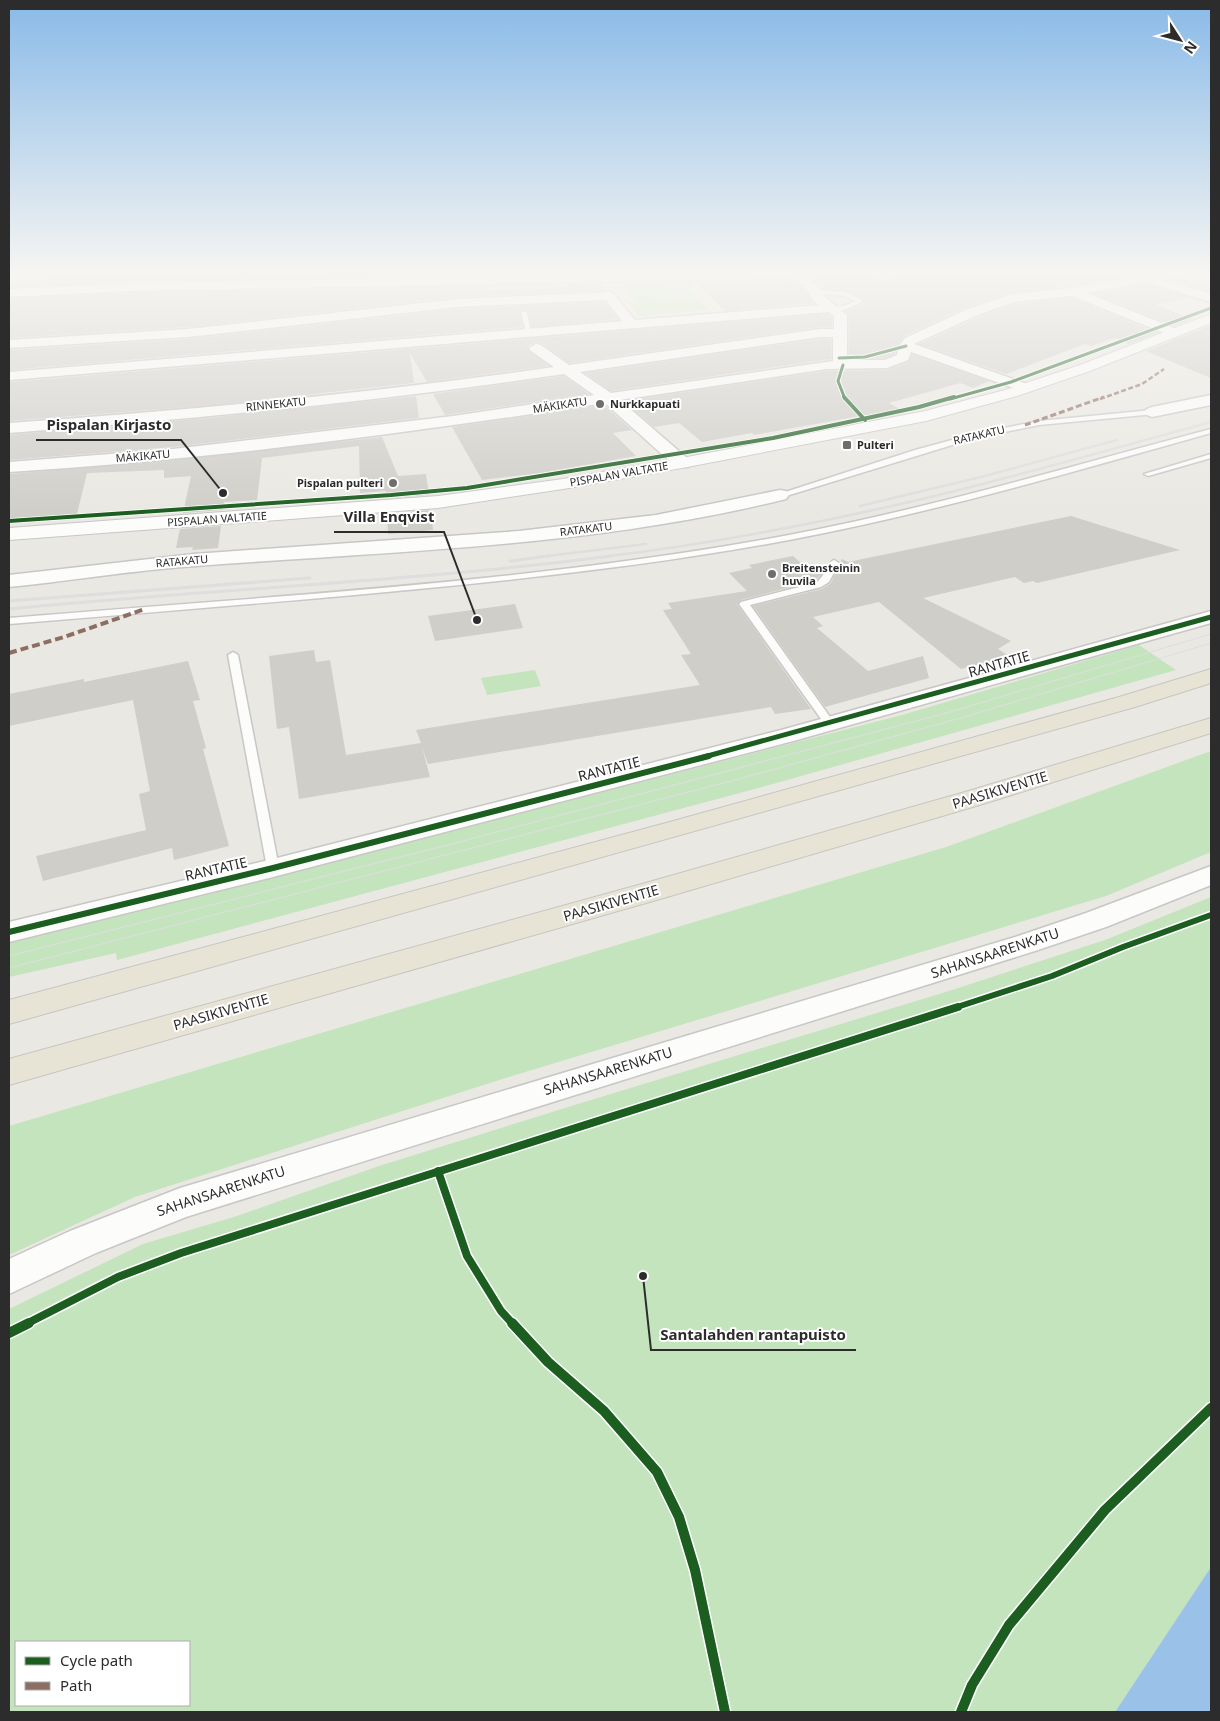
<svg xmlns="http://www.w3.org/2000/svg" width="1220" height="1721" viewBox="0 0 1220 1721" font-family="'Noto Sans',sans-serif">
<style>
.education{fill:#ecead8}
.green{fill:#c4e4bd;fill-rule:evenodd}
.pitch{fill:#cde7bb}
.water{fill:#9ac2e8}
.building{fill:#cfcec9}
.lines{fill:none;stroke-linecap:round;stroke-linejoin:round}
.service-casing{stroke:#c8c6c7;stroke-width:3}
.minor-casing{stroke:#c8c6c7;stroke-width:3}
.secondary-casing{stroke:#c8c6c7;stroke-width:2}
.trunk-casing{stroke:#c6c5c2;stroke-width:2}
.service{fill:#fcfcfb;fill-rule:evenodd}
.minor{fill:#fcfcfb;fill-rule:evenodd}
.secondary{fill:#fcfcfb;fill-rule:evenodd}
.trunk{fill:#e8e4d5;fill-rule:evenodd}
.tram{stroke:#dededf;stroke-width:1}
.rail-far1{stroke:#dededf;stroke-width:2.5}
.rail{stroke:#dededf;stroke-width:3}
.quiet-far2{stroke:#8d6e63;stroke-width:2.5;stroke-dasharray:5 2.5;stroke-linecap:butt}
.quiet-far1{stroke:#8d6e63;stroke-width:3;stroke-dasharray:6 3;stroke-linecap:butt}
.quiet{stroke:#8d6e63;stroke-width:4;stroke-dasharray:8 4;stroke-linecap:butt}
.cycleway-far5-casing{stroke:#fff;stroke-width:5}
.cycleway-far4-casing{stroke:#fff;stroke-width:5.5}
.cycleway-far3-casing{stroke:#fff;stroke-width:8}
.cycleway-far2-casing{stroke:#fff;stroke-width:9}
.cycleway-far1-casing{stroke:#fff;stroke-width:11}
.cycleway-casing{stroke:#fff;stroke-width:13}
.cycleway-far5{stroke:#1b5e20;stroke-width:3}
.cycleway-far4{stroke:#1b5e20;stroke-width:4}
.cycleway-far3{stroke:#1b5e20;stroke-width:5}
.cycleway-far2{stroke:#1b5e20;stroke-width:6}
.cycleway-far1{stroke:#1b5e20;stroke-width:8}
.cycleway{stroke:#1b5e20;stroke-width:10}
.poi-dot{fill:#6e6e6c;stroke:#fff;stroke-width:2}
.labels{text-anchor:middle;stroke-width:4;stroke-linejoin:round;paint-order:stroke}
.far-street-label{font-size:11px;fill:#2c2c2c;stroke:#fff}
.far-poi-label{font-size:11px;font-weight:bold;fill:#2c2c2c;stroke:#fff;text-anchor:start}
.street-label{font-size:14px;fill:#2c2c2c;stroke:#fff}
.leader{fill:none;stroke:#2c2c2c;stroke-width:2}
.callout-dot{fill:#2c2c2c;stroke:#fff;stroke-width:2}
.callout-label{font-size:15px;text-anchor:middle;font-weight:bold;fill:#2c2c2c;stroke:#fff;stroke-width:4;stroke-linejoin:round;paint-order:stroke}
</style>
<rect width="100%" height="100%" fill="#eae8e2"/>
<!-- education -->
<polygon class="education" points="792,276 806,286 810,303 804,306 633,320 617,298 618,284 683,279"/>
<!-- green -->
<g class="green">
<polygon points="490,272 558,272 557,275 490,277"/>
<polygon points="683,279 695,287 689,290 695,296 636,301 628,294 625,283"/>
<polygon points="1139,645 1176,670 773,784 117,960 116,953 9,977 9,943 265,879 902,715"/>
<polygon points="535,670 541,686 487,695 481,678"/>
<polygon points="1211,751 1211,852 1106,896 496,1081 135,1197 9,1255 9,1126 946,847"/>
<path d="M 1211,897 L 1211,1567 L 1115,1712 L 9,1712 L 9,1309 L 143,1244 L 234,1217 L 379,1166 L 578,1104 L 949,991 L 1105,940 ZM 16,1642 L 189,1642 L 189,1705 L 16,1705 Z"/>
</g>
<!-- pitch -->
<polygon class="pitch" points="695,296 708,310 639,316 628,302"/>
<!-- water -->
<polygon class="water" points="1211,1567 1211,1712 1115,1712"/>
<!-- building -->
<g class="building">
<polygon points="49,272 310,272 310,274 327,273 327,275 393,272 393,274 488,272 488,274 132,281 9,287 9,284 41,283"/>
<polygon points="806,272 861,272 882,280 917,272 1150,272 1073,286 1011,292 967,307 904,336 898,345 895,354 885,358 849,358 849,315 846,311 863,304 863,298 845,290 821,289 811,274"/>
<polygon points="1179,278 1211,287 1211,292 1170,279"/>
<polygon points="793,280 800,285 814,303 725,311 696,282"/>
<polygon points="567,284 601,284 606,290 458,297 188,327 9,338 9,299 132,293 487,286 487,290 554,288 567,286"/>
<polygon points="1146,284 1190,297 1155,305 1192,319 1175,326 1094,294"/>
<polygon points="1072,298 1158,333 1129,344 1116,338 1091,346 1085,344 1006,374 919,344 979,317 1014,304"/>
<polygon points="605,302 618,319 532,327 529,313 523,309 519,313 523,327 9,370 9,350 188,339 458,309"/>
<polygon points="828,314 832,317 832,327 820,327 569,363 542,343 535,342 528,346 527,349 549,366 427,382 410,353 414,383 214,405 9,421 9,382"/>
<polygon points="1209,326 1211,327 1211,378 1146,351"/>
<polygon points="820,339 831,339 831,359 611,391 585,373"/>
<polygon points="912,354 989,381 973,388 960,383 889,403 900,409 754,435 752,433 702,442 679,423 654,427 624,401 827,371 887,370 909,362"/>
<polygon points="564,376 589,394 445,415 433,394"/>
<polygon points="416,396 419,418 173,447 9,460 9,435 218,417"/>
<polygon points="604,405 632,430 613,433 636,456 540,473 482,480 452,427"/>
<polygon points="382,437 398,476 426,474 429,495 386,498 386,491 360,493 359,446 262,458 257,500 224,502 223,510 183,513 191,476 164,478 164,470 87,473 77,514 9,520 9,474 158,462"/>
<polygon points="431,510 433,530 388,534 387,514"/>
<polygon points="1071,516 1180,550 1037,583 1033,581 1024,583 1015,577 923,598 1011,641 998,649 1009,656 961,669 879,602 813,617 823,626 817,628 868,671 923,656 929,678 825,707 753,606 822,589 831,583 842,559 848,562"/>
<polygon points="221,526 218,548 192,550 193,547 176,548 180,529"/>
<polygon points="793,556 809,570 825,567 820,576 814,581 741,600 737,604 811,709 775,714 771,707 428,764 422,747 430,777 299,799 289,727 277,729 269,656 314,650 316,662 330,660 346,755 421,743 416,730 700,685 681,655 691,654 663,610 672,609 668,603 747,591 729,573 752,568 749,565"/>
<polygon points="515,604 523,628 435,641 428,616"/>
<polygon points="188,661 200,700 193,701 206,748 203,749 229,846 174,860 172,848 43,881 36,856 146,830 139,794 150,791 133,700 9,726 9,694 84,679 84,682"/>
</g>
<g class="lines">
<!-- service casing -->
<g class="service-casing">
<g id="service">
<polygon points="814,290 845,292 861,299 862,302 844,310 830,310 828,307 843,306 856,301 844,296 812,293"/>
<polygon points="524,311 527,313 531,333 526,332 521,313"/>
<polygon points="1152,410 1155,410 1155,414 1039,425 975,438 783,497 776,495 915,450 974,434 1039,421"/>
<path d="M 1211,429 L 1211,433 C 1072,472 932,513 789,540 C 634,569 477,584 321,598 C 217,607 113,616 9,624 L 9,618 C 269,596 532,583 789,535 C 932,508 1071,466 1211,429 Z"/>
<polygon points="1211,454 1211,458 1148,476 1144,474"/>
<path d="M 834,560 L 839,563 L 829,582 L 821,587 L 750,605 L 835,724 L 830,727 L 826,726 L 739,604 L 741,602 L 815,583 C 827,576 825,564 834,560 Z"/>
<polygon points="233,652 238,655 279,868 273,872 267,868 228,655"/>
</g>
</g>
<!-- minor casing -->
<g class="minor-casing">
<g id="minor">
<path d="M 718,272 L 800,272 L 809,275 L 824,296 L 847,315 L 847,360 L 885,360 L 897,355 L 899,346 L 905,338 L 968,309 L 1012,294 L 1073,288 L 1160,272 L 1184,272 L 1182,275 L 1162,279 L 1211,294 L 1211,302 L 1146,282 L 1087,293 L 1179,330 L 1181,333 L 1174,337 L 1072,296 L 1014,302 L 978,315 L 914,344 L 1030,385 L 1032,388 L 1030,391 L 1025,392 L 911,352 L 908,360 L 887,368 L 827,369 L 620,400 L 688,459 L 690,463 L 688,467 L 676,467 L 605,403 C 407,433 208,460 9,472 L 9,462 L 173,449 L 453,416 L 594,395 L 564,374 C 380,401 195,419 9,433 L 9,423 C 191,410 373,393 554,367 L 531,351 L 529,348 L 536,344 L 541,345 L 569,365 L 820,329 L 834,329 L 834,316 L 829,312 L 9,380 L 9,372 L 622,321 L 606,300 L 458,307 L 188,337 L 9,348 L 9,340 L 188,329 L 458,299 L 609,292 L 613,293 L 635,320 L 819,305 C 808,297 806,283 793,278 L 132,291 L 9,297 L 9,289 L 132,283 ZM 820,337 L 833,337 L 833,361 L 611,393 L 580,372 Z"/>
<polygon points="1211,395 1211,405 1152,417 1147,415 1144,412 1147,409 1152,407"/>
<path d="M 780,490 L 786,491 L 789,495 L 786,499 C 593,547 394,551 196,566 C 134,570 71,581 9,587 L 9,575 L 194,554 L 519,531 L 656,515 Z"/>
<polygon points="1211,611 1211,623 797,740 273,877 9,942 9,922 273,859 781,730"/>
<polygon points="1211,866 1211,885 1106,927 1035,951 186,1217 96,1253 9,1294 9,1259 70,1231 180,1188 1015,937 1086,913"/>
</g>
</g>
<!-- secondary casing -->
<g class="secondary-casing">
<polygon id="secondary" points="1211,314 1211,323 1090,371 1017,396 926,421 682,468 563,489 438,508 9,540 9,528 438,496 563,479 682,458 925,411 1005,390 1080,365"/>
</g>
<!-- trunk casing -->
<g class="trunk-casing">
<g id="trunk">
<polygon points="1211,669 1211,683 1135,707 9,1024 9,1000 666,823 1119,697"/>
<polygon points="1211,718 1211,733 983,804 660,899 9,1085 9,1059 649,882 965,792"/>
</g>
</g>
<!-- service -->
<use href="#service" class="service"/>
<!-- minor -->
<use href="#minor" class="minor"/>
<!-- secondary -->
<use href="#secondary" class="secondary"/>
<!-- trunk -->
<use href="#trunk" class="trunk"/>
<!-- tram -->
<g class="tram">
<polyline points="9,956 444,846 950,712 1211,634"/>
<polyline points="9,968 731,781 957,719 1211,643"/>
</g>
<!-- rail-far1 -->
<g class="rail-far1">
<polyline points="860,506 981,477 1117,440"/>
<polyline points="539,557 646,544"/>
<path d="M 602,557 C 709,544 816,524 922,499 C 1019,476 1115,448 1211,422"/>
</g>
<!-- rail -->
<g class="rail">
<polyline points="510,561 549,556"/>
<polyline points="9,601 310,578"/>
<path d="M 9,609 C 210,589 411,582 611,556"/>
</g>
<!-- quiet-far2 -->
<polyline class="quiet-far2" points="1100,399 1142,384 1164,369"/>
<!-- quiet-far1 -->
<polyline class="quiet-far1" points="1025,425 1104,397"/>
<!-- quiet -->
<polyline class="quiet" points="9,653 64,637 145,609"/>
<!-- cycleway-far5 casing -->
<g class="cycleway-far5-casing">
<g id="cycleway-far5">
<polyline points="839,358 865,357 906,346"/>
<polyline points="843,365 838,381 845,399"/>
<polyline points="950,399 1011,382 1211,308"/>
</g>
</g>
<!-- cycleway-far4 casing -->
<g class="cycleway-far4-casing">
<g id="cycleway-far4">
<polyline points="844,397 865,420"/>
<polyline points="9,521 391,495 467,488 773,438 919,407 954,397"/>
</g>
</g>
<!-- cycleway-far3 casing -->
<g class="cycleway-far3-casing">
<polyline id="cycleway-far3" points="704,757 1211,617"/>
</g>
<!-- cycleway-far2 casing -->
<g class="cycleway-far2-casing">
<g id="cycleway-far2">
<polyline points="9,932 273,868 709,756"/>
<polyline points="954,1008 1052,976 1123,947 1211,915"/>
</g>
</g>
<!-- cycleway-far1 casing -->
<g class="cycleway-far1-casing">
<g id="cycleway-far1">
<polyline points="438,1171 467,1256 501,1311 513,1324"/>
<polyline points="26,1324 118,1277 181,1253 958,1007"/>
</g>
</g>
<!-- cycleway casing -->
<g class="cycleway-casing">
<g id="cycleway">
<polyline points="512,1323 548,1362 604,1411 657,1472 679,1517 695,1570 725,1712"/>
<polyline points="9,1333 29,1323"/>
<polyline points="961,1712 972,1685 1009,1625 1105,1510 1211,1408"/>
</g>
</g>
<!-- cycleway-far5 -->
<use href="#cycleway-far5" class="cycleway-far5"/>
<!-- cycleway-far4 -->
<use href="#cycleway-far4" class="cycleway-far4"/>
<!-- cycleway-far3 -->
<use href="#cycleway-far3" class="cycleway-far3"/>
<!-- cycleway-far2 -->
<use href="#cycleway-far2" class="cycleway-far2"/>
<!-- cycleway-far1 -->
<use href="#cycleway-far1" class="cycleway-far1"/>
<!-- cycleway -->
<use href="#cycleway" class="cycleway"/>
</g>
<!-- sky -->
<linearGradient id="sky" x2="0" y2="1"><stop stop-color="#89bae8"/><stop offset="0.53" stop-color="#f6f5f2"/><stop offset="1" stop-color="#f6f5f2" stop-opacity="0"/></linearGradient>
<rect width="1220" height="513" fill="url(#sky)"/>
<!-- markers -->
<g class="poi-dot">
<circle cx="600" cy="404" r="5"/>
<rect x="842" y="440" width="10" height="10" rx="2.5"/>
<circle cx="393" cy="483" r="5"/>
<circle cx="772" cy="574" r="5"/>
</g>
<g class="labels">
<!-- far-street labels -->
<g class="far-street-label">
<text transform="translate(276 404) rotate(-6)" y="4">RINNEKATU</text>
<text transform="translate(560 405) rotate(-9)" y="4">MÄKIKATU</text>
<text transform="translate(979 435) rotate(-13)" y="4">RATAKATU</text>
<text transform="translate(143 456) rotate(-5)" y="4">MÄKIKATU</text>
<text transform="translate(619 474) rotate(-10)" y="4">PISPALAN VALTATIE</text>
<text transform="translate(217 519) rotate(-4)" y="4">PISPALAN VALTATIE</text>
<text transform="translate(586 529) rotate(-7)" y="4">RATAKATU</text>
<text transform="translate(182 561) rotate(-5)" y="4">RATAKATU</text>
</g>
<!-- far-poi labels -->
<g class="far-poi-label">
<text x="610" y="408">Nurkkapuati</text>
<text x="857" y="449">Pulteri</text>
<text x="383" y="487" text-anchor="end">Pispalan pulteri</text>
<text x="782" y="572">Breitensteinin<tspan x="782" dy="13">huvila</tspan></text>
</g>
<!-- street labels -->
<g class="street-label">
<text transform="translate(999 664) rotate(-16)" y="5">RANTATIE</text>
<text transform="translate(609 769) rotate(-14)" y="5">RANTATIE</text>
<text transform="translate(1000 790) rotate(-17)" y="5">PAASIKIVENTIE</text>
<text transform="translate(216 869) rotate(-13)" y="5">RANTATIE</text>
<text transform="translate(611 903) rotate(-16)" y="5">PAASIKIVENTIE</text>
<text transform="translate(995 953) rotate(-18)" y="5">SAHANSAARENKATU</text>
<text transform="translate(221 1012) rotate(-16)" y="5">PAASIKIVENTIE</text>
<text transform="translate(608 1071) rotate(-17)" y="5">SAHANSAARENKATU</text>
<text transform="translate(221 1191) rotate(-18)" y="5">SAHANSAARENKATU</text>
</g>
</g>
<!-- callouts -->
<path class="leader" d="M223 493L181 440H36M477 620L444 532H334M643 1276L651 1350H856"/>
<g class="callout-dot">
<circle cx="223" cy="493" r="5"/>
<circle cx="477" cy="620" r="5"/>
<circle cx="643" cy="1276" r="5"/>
</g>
<g class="callout-label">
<text x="109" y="430">Pispalan Kirjasto</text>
<text x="389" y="522">Villa Enqvist</text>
<text x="753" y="1340">Santalahden rantapuisto</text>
</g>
<!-- border -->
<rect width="1220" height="1721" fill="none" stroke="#2c2c2c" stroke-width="20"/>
<!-- legend -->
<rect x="15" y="1641" width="175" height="65" fill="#ffffff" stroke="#ababab"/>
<rect x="25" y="1657" width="25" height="8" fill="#1b5e20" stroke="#ababab"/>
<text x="60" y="1666" font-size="15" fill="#2c2c2c">Cycle path</text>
<rect x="25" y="1682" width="25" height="8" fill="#8d6e63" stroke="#ababab"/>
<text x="60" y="1691" font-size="15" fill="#2c2c2c">Path</text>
<!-- north arrow -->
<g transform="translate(1180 40) rotate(126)" stroke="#ffffff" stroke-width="4" paint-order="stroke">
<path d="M0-4L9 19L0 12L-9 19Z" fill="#2c2c2c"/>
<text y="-8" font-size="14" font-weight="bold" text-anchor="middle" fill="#2c2c2c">N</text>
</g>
</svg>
